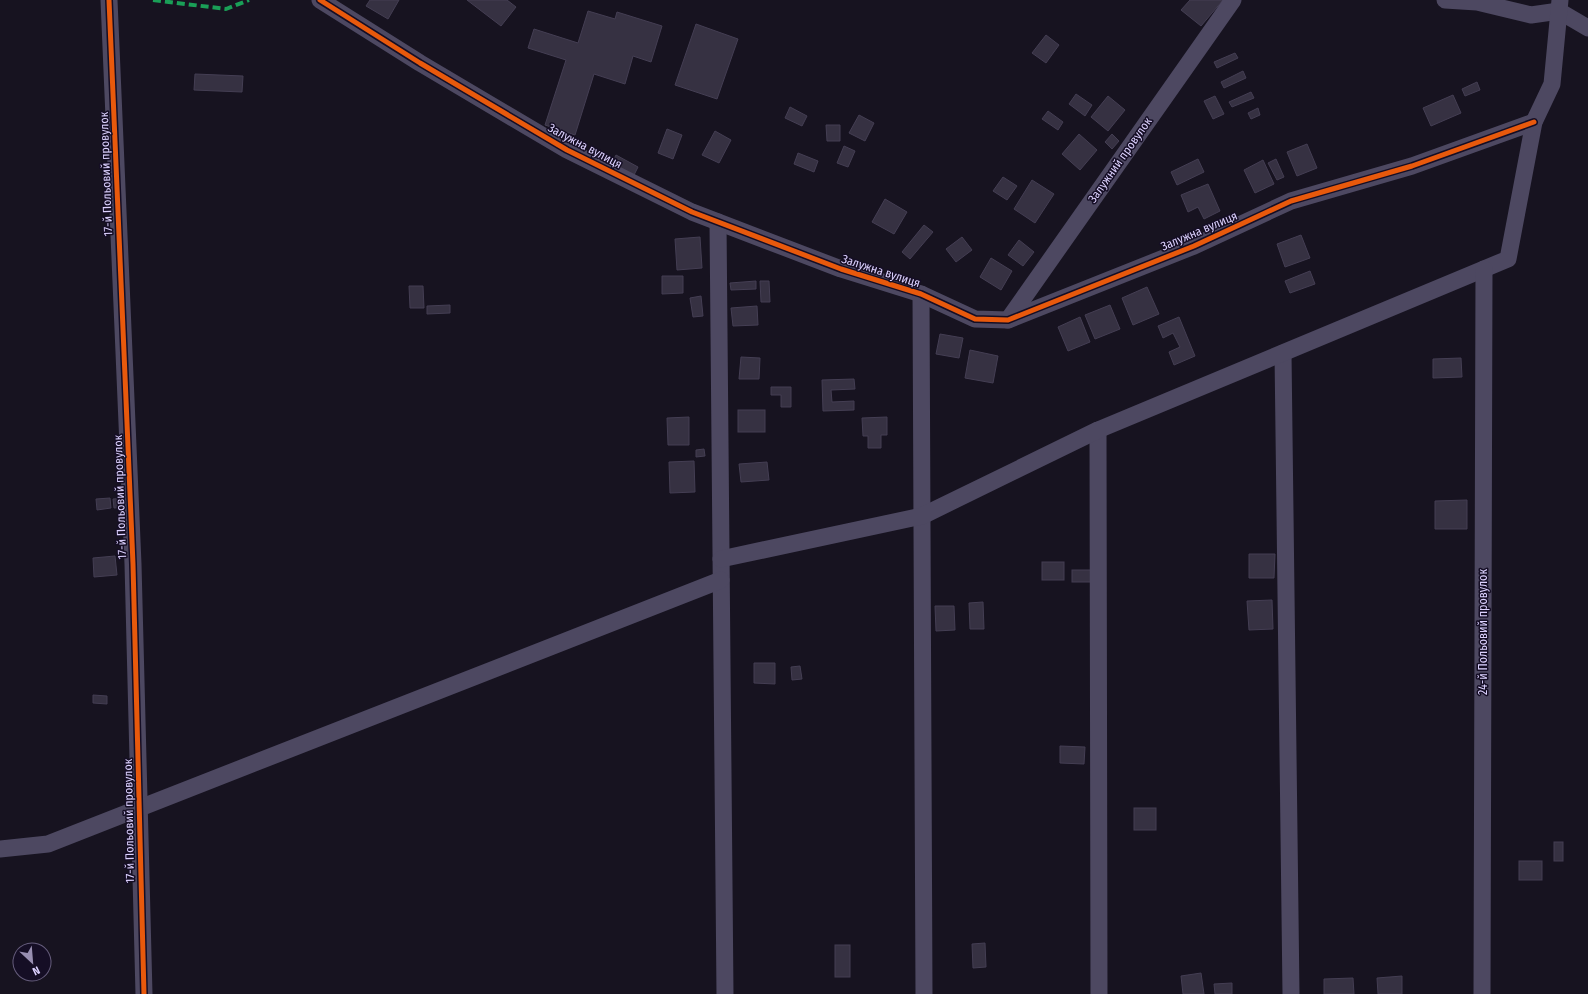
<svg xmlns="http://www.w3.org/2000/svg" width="1588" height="994" viewBox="0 0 1588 994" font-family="'Fira Sans Condensed',sans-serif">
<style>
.building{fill:#363142;stroke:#443e53}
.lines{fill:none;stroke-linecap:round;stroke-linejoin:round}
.minor{stroke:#4d4861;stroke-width:17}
.quiet{stroke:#1a9f57;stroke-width:4;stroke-dasharray:8 4;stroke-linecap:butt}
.cycleway-casing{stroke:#150e25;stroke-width:8}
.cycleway{stroke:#e8590c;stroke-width:5}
.labels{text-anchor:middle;stroke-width:3;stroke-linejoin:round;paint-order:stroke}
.street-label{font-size:12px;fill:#ddd2ff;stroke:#150e25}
</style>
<rect width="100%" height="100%" fill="#171320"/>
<!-- building -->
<g class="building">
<polygon points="370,0 399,0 388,19 366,6"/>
<polygon points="467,0 507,0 516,7 501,26"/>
<polygon points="1190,0 1223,0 1201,26 1181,10"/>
<polygon points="588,11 615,19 617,12 662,26 651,62 633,56 625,84 594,74 575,135 545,125 566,60 528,48 534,29 578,43"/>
<polygon points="696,24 738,39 717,99 675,85"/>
<polygon points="1046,35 1059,45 1046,63 1032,53"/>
<polygon points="1235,53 1238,58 1217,68 1214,62"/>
<polygon points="1243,71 1246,78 1224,88 1221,82"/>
<polygon points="195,74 243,76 242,92 194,90"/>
<polygon points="1477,82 1480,90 1465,96 1462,89"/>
<polygon points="1251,92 1254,98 1232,107 1229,102"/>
<polygon points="1076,94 1092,105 1085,116 1069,104"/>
<polygon points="1453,95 1461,113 1431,126 1423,108"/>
<polygon points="1108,96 1125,110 1108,131 1091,117"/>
<polygon points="1215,96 1224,114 1213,119 1204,101"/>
<polygon points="790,107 807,116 802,126 785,118"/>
<polygon points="1258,108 1260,115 1251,119 1248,113"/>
<polygon points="1048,111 1063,122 1058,130 1042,119"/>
<polygon points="859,115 874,123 865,141 849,133"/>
<polygon points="826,125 840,125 840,141 827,141"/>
<polygon points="667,129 682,135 673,159 658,153"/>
<polygon points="715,131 731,140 719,163 702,155"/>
<polygon points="1079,134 1097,150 1080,170 1062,154"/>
<polygon points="1112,134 1119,141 1112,149 1105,142"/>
<polygon points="1307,144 1317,168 1297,176 1287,152"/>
<polygon points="844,146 855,151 848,167 837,163"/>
<polygon points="798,153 818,161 814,172 794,164"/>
<polygon points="616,155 638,167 634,175 612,163"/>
<polygon points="1198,159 1204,172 1177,185 1171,172"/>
<polygon points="1276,159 1284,177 1277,180 1268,163"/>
<polygon points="1263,160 1274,184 1255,193 1244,170"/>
<polygon points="1003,177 1017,186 1007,200 993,191"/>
<polygon points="1032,180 1054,194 1035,223 1014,209"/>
<polygon points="1208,184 1220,211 1204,219 1198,207 1188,212 1181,195"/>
<polygon points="885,199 907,212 894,234 872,222"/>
<polygon points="924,225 933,232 910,259 902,252"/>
<polygon points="1301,235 1310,258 1285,267 1277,244"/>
<polygon points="700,237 702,268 677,270 675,239"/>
<polygon points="962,237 972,250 956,262 946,249"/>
<polygon points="1019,240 1034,252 1023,266 1008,255"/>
<polygon points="991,258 1012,271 1001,290 980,277"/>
<polygon points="1310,271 1315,284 1290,293 1285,281"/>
<polygon points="662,276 683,276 683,293 662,294"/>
<polygon points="756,281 756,289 731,290 730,283"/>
<polygon points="760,281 769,281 770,302 761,302"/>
<polygon points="409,286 423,286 424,308 410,308"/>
<polygon points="1147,287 1159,314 1133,325 1122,298"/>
<polygon points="701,296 703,316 693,317 690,298"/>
<polygon points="450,305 450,313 427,314 427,306"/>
<polygon points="1110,305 1120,329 1095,339 1085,315"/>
<polygon points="757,306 758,325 733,326 731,308"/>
<polygon points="1080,317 1090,342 1068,351 1058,327"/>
<polygon points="1179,317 1195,356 1174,365 1169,352 1180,347 1173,333 1163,338 1158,326"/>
<polygon points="940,334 963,338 959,358 936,354"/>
<polygon points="970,350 998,356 993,383 965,378"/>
<polygon points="741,357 760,358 759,379 739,379"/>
<polygon points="1461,358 1462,377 1433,378 1433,359"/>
<polygon points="854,379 855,389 831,390 832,402 854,401 854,410 823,411 822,380"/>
<polygon points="771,387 791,387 791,407 781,407 781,395 771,395"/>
<rect x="738" y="410" width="27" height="22"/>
<polygon points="689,417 689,445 668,445 667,418"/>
<polygon points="887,417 887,435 881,435 881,448 868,448 868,436 863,436 862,418"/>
<polygon points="704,449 705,456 696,457 696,450"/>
<polygon points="694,461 695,492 670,493 669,462"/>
<polygon points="767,462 769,480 741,482 739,464"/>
<polygon points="110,498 111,508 97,510 96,499"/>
<polygon points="126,498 126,507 114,508 113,499"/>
<polygon points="1467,500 1467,529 1435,529 1435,501"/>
<polygon points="1249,554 1275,554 1274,578 1249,578"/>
<polygon points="115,556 117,575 94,577 93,558"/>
<rect x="1042" y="562" width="22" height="18"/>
<rect x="1072" y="570" width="21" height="12"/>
<polygon points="1272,600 1273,629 1249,630 1247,601"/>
<polygon points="983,602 984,629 970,629 969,603"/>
<polygon points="935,606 954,606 955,630 936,631"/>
<polygon points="754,663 775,663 775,684 754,683"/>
<polygon points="800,666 802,679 792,680 791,667"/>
<polygon points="93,695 107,696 107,704 93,703"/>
<polygon points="1060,746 1085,747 1084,764 1060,763"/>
<rect x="1134" y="808" width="22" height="22"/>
<rect x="1554" y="842" width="9" height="19"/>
<rect x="1519" y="861" width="23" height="19"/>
<polygon points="985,943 986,967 973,968 972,944"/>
<rect x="835" y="945" width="15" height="32"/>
<polygon points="1201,973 1204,994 1183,994 1181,976"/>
<polygon points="1402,976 1402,994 1378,994 1377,978"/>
<polygon points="1353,978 1354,994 1324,994 1324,979"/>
<polygon points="1232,983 1232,994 1215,994 1214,984"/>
</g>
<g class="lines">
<!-- minor -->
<g class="minor">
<polyline points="109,0 133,564 144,994"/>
<polyline points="320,0 420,63 567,150 692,212 841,269 921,294 975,319 1008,320 1194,246 1291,201 1412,166 1534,122"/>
<polyline points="1445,0 1477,2 1531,15 1559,11 1588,28"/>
<polyline points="718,222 725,994"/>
<polyline points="921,294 924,994"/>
<polyline points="1008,320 1233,0"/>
<polyline points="1283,353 1291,994"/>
<polyline points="1098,430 1099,994"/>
<polyline points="721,559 922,516 1098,430 1508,259 1534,122 1552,84 1560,0"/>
<polyline points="0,849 48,844 721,580"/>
<polyline points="1482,994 1484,269"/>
</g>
<!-- quiet -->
<polyline class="quiet" points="153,0 226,9 249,0"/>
<!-- cycleway casing -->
<g class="cycleway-casing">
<g id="cycleway">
<polyline points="109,0 133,564 144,994"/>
<polyline points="320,0 420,63 567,150 692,212 841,269 921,294 975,319 1008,320 1194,246 1291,201 1412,166 1534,122"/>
</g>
</g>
<!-- cycleway -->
<use href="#cycleway" class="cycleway"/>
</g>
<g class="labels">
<!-- street labels -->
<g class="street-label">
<text transform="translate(585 146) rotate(28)" y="4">Залужна вулиця</text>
<text transform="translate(1120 160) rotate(-55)" y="4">Залужний провулок</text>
<text transform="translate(106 174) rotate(-92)" y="4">17-й Польовий провулок</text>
<text transform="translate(1199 231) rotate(-23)" y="4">Залужна вулиця</text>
<text transform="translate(881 271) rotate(18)" y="4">Залужна вулиця</text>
<text transform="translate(120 497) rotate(-92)" y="4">17-й Польовий провулок</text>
<text transform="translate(1483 632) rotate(-90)" y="4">24-й Польовий провулок</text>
<text transform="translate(129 821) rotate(-91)" y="4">17-й Польовий провулок</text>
</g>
</g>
<!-- north arrow -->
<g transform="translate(32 962) rotate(154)"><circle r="19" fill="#150e25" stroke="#655c7c"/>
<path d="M0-3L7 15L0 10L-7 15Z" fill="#988fb1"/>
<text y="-6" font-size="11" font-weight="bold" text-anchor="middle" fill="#ddd2ff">N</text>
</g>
</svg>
